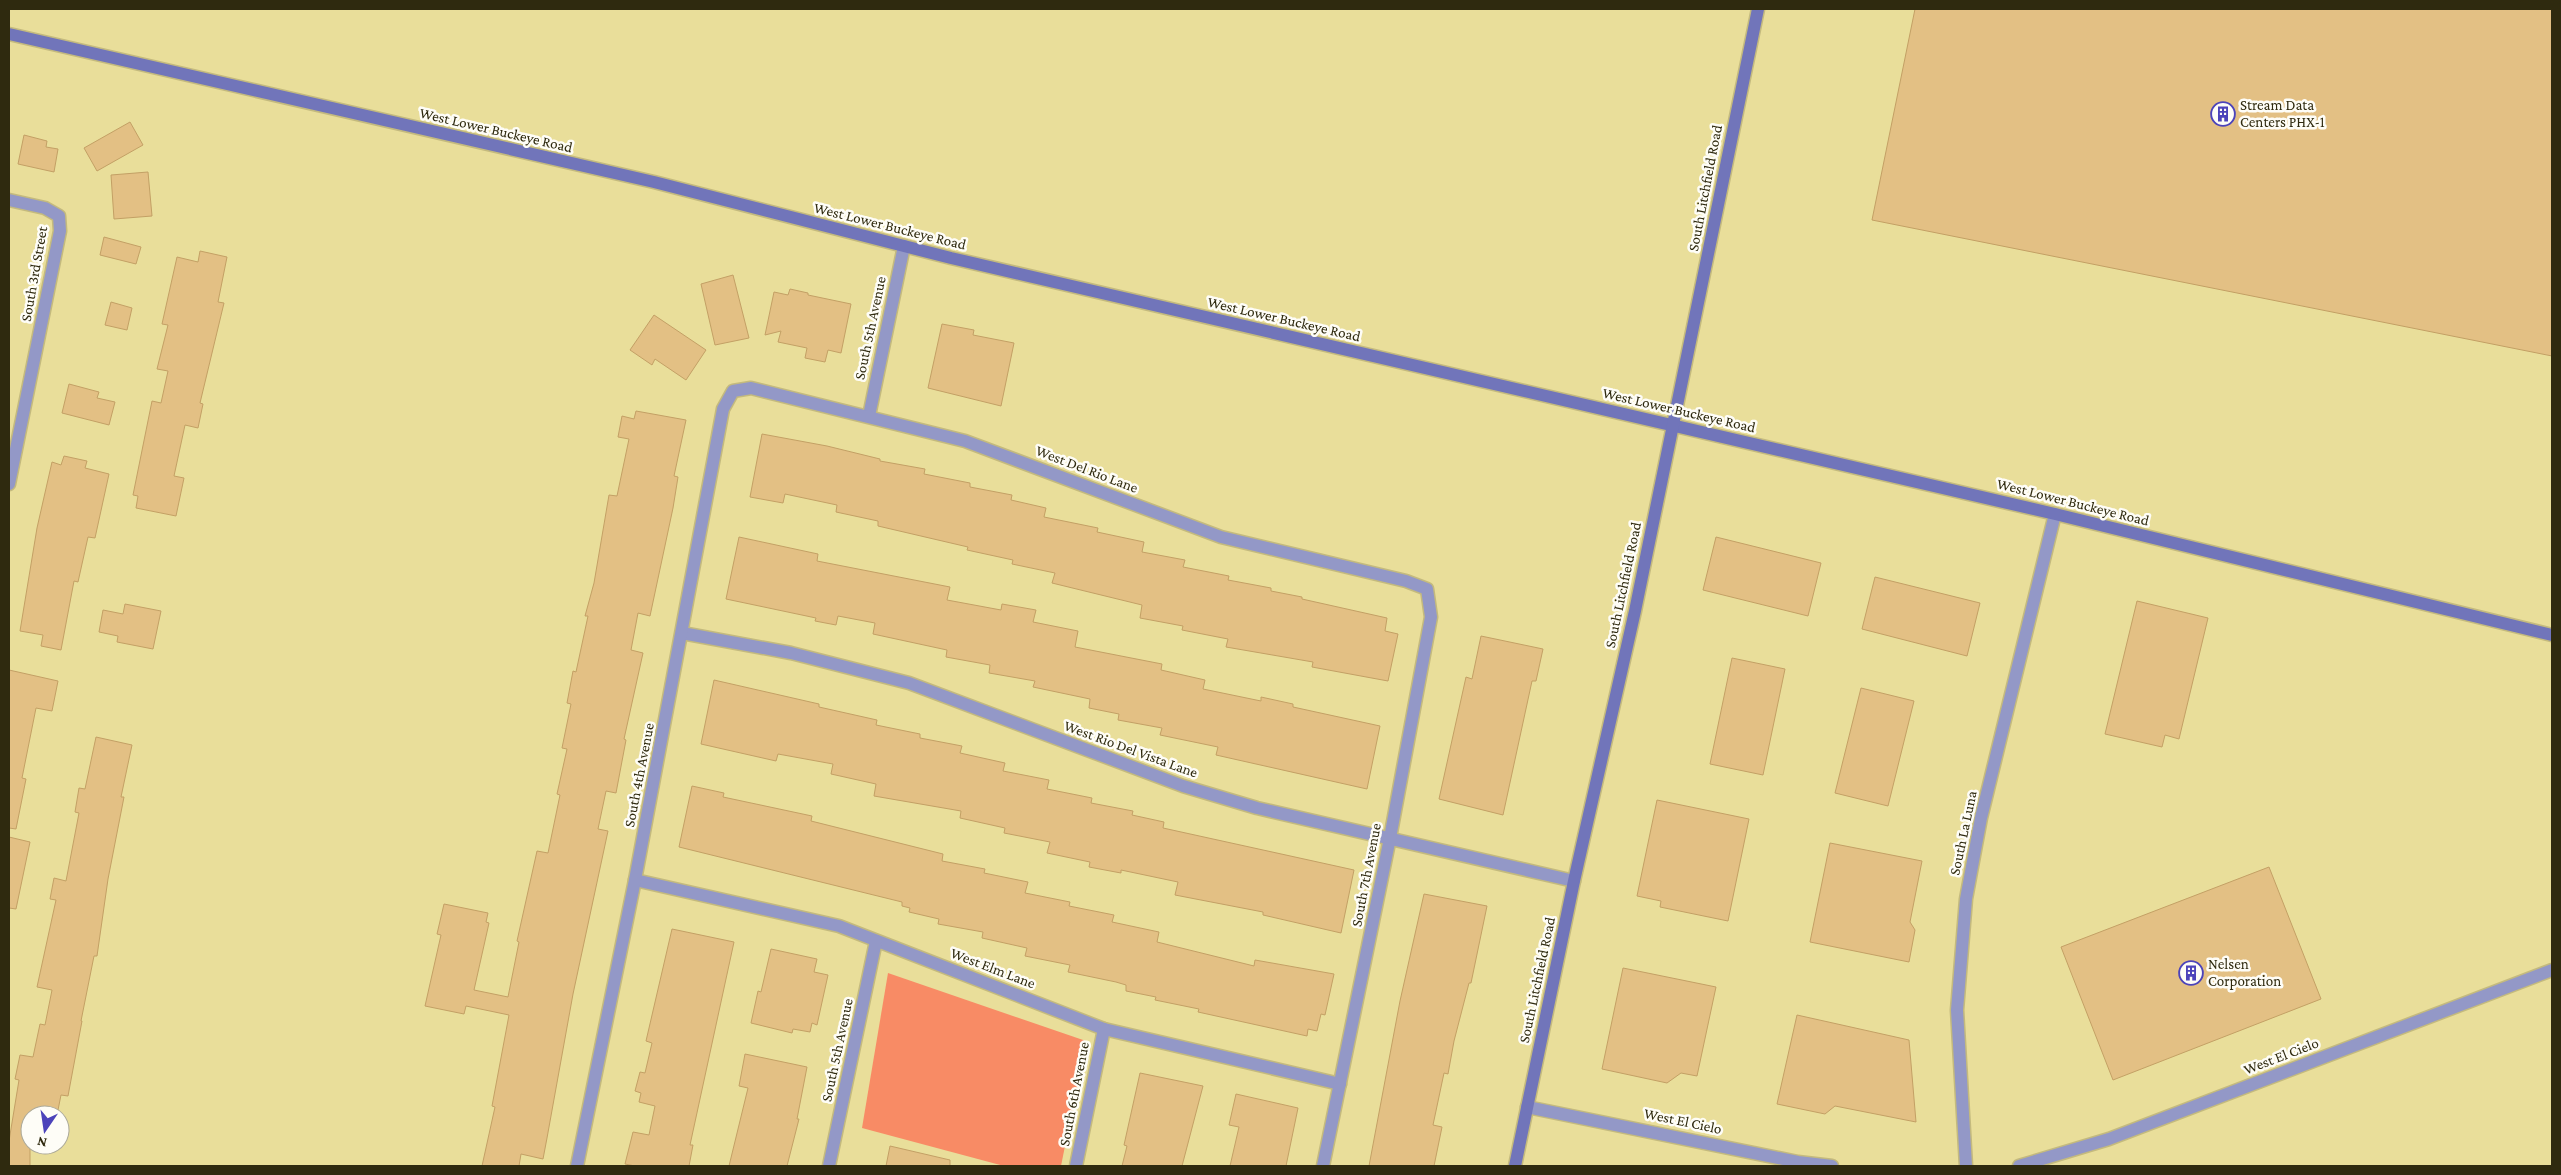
<svg xmlns="http://www.w3.org/2000/svg" width="2561" height="1175" viewBox="0 0 2561 1175" font-family="'Crimson Pro',serif">
<style>
.green{fill:#f88b65}
.building{fill:#e3c084;stroke:#c3a065}
.lines{fill:none;stroke-linecap:round;stroke-linejoin:round}
.street-casing{stroke:#c4ba7e;stroke-width:15}
.secondary-casing{stroke:#c4ba7e;stroke-width:15}
.street{stroke:#9398c7;stroke-width:12}
.secondary{stroke:#7175ba;stroke-width:12}
.labels{text-anchor:middle;stroke-width:5;stroke-linejoin:round;paint-order:stroke}
.poi-label{font-size:15px;fill:#2f2a0f;stroke:#fefdf7;text-anchor:start}
.street-label{font-size:15px;fill:#2f2a0f;stroke:#fefdf7}
</style>
<rect width="100%" height="100%" fill="#e9de9a"/>
<!-- green -->
<polygon class="green" points="888,973 1086,1041 1061,1166 1004,1166 862,1128"/>
<!-- building -->
<g class="building">
<polygon points="1915,9 2552,9 2552,356 1872,220"/>
<polygon points="130,122 143,145 97,171 84,148"/>
<polygon points="24,135 47,141 46,147 58,149 54,172 18,164"/>
<polygon points="148,172 152,216 114,219 111,175"/>
<polygon points="104,237 141,247 136,264 100,255"/>
<polygon points="200,251 227,257 218,302 224,303 200,403 203,404 198,428 185,425 174,476 184,478 176,516 136,508 138,496 133,495 152,401 161,403 168,371 157,369 168,325 162,324 177,257 198,262"/>
<polygon points="733,275 749,338 715,345 701,284"/>
<polygon points="790,289 808,293 808,295 851,304 841,353 828,350 825,362 805,358 807,348 778,342 781,331 765,335 774,292 788,295"/>
<polygon points="111,302 132,308 127,330 105,325"/>
<polygon points="654,315 706,350 686,380 655,359 652,365 630,350"/>
<polygon points="942,324 974,330 973,335 1014,343 1001,406 928,388"/>
<polygon points="69,384 99,392 97,398 115,402 109,425 62,413"/>
<polygon points="636,411 686,420 674,476 678,477 673,508 650,616 638,613 631,650 643,653 624,739 626,740 616,793 606,791 598,829 608,831 573,994 547,1138 543,1159 521,1154 519,1166 482,1166 495,1107 492,1106 509,1015 466,1006 464,1014 425,1006 441,935 437,934 444,904 488,913 486,922 489,923 474,990 508,997 519,942 517,941 537,851 548,853 560,795 557,794 567,749 562,748 571,704 567,703 573,671 576,672 588,616 585,616 594,583 609,495 617,496 629,439 618,437 622,416 634,419"/>
<polygon points="762,434 827,446 880,459 880,461 925,469 924,474 970,483 970,487 1012,495 1011,500 1046,508 1044,517 1098,528 1097,532 1144,542 1142,552 1185,560 1183,567 1229,576 1228,580 1271,588 1271,591 1302,597 1302,599 1387,618 1385,631 1398,634 1388,681 1312,667 1313,662 1226,647 1228,639 1182,630 1183,626 1140,618 1142,605 1052,583 1055,573 1012,564 1013,560 967,550 968,547 878,526 878,521 836,512 837,505 785,494 783,503 750,497"/>
<polygon points="64,456 87,461 85,468 109,474 95,538 88,537 78,582 74,581 61,650 41,646 43,635 20,631 37,528 52,462 61,465"/>
<polygon points="739,537 818,554 817,561 950,587 947,600 1001,610 1002,604 1036,610 1033,622 1078,631 1075,647 1162,664 1161,670 1205,680 1203,689 1261,701 1261,697 1293,704 1293,707 1380,726 1367,789 1216,755 1218,747 1160,735 1162,728 1118,720 1119,714 1089,708 1090,699 1033,687 1035,681 989,673 990,665 946,657 947,650 873,634 875,623 838,616 836,625 815,621 816,618 726,599"/>
<polygon points="1716,537 1821,563 1808,616 1703,590"/>
<polygon points="1875,577 1980,603 1967,656 1862,629"/>
<polygon points="2137,601 2208,618 2179,739 2165,735 2162,747 2105,734"/>
<polygon points="125,604 161,611 153,649 117,642 118,636 99,632 103,610 123,614"/>
<polygon points="1481,636 1543,649 1536,681 1532,681 1503,815 1439,799 1466,677 1472,679"/>
<polygon points="1732,658 1785,669 1763,775 1710,764"/>
<polygon points="9,670 58,681 52,711 36,708 22,778 26,779 16,829 9,828"/>
<polygon points="714,680 819,704 819,707 877,720 876,725 920,734 920,738 962,746 960,753 1005,763 1003,771 1049,780 1047,789 1092,798 1091,803 1133,811 1132,815 1164,822 1163,828 1354,870 1341,933 1263,915 1263,912 1175,895 1178,882 1121,870 1121,873 1089,867 1090,862 1047,853 1050,842 1004,833 1005,828 960,818 961,811 874,796 876,784 831,774 833,764 778,754 776,761 701,744"/>
<polygon points="1861,688 1914,701 1888,806 1835,793"/>
<polygon points="96,737 132,745 121,797 124,797 108,879 97,956 94,956 81,1021 82,1021 68,1096 61,1095 57,1115 30,1115 30,1166 9,1166 9,1141 19,1080 15,1079 20,1055 33,1057 40,1024 45,1025 52,990 37,987 56,900 50,899 54,878 66,881 79,813 75,812 79,788 85,789"/>
<polygon points="692,786 724,793 723,797 812,816 811,821 943,854 942,861 985,869 984,873 1028,882 1025,893 1070,902 1069,906 1114,915 1112,922 1159,932 1157,942 1254,966 1255,960 1334,974 1325,1015 1321,1014 1317,1031 1308,1029 1307,1036 1198,1012 1199,1009 1155,1000 1156,997 1126,991 1126,985 1116,982 1068,972 1070,965 1025,956 1027,948 982,938 983,932 938,924 939,919 909,912 910,908 902,906 902,902 679,847"/>
<polygon points="1657,800 1749,819 1728,921 1660,907 1661,901 1637,896"/>
<polygon points="9,837 30,842 16,909 9,908"/>
<polygon points="1830,843 1922,861 1910,922 1915,930 1909,962 1810,942"/>
<polygon points="2269,867 2321,999 2113,1080 2061,947"/>
<polygon points="1424,894 1487,906 1471,983 1469,983 1454,1041 1448,1074 1444,1073 1433,1125 1442,1127 1434,1166 1369,1166 1400,1001"/>
<polygon points="672,929 734,942 690,1145 693,1145 689,1166 635,1166 625,1164 633,1132 649,1135 655,1106 639,1102 641,1093 635,1091 640,1072 645,1073 652,1043 646,1041"/>
<polygon points="771,949 817,959 814,972 828,975 817,1025 812,1023 810,1032 793,1029 792,1033 751,1023 758,991 761,992"/>
<polygon points="1623,968 1716,987 1697,1076 1681,1073 1667,1083 1602,1069"/>
<polygon points="1797,1015 1909,1040 1916,1122 1835,1106 1825,1114 1777,1104"/>
<polygon points="745,1054 807,1067 797,1119 799,1119 787,1166 729,1166 748,1088 739,1086"/>
<polygon points="1140,1073 1203,1086 1182,1166 1122,1166 1127,1146 1124,1145"/>
<polygon points="1236,1094 1298,1108 1286,1166 1230,1166 1239,1127 1229,1125"/>
<polygon points="890,1146 950,1160 950,1166 886,1166"/>
</g>
<g class="lines">
<!-- street casing -->
<g class="street-casing">
<g id="street">
<polyline points="9,200 45,208 59,216 60,231 9,484"/>
<polyline points="869,416 904,246"/>
<polyline points="682,633 791,653 909,683 1183,786 1257,808 1574,881"/>
<polyline points="635,880 839,926 1104,1029 1340,1084"/>
<polyline points="1527,1107 1798,1162 1832,1166"/>
<polyline points="577,1166 635,880 723,409 733,391 751,388 965,441 1221,537 1406,581 1427,589 1431,617 1390,838 1323,1166"/>
<polyline points="829,1166 876,941"/>
<polyline points="1076,1166 1104,1029"/>
<polyline points="1966,1166 1957,1010 1966,899 1981,818 2055,514"/>
<polyline points="2019,1166 2109,1139 2552,970"/>
</g>
</g>
<!-- secondary casing -->
<g class="secondary-casing">
<g id="secondary">
<polyline points="9,34 654,182 951,258 2055,514 2552,635"/>
<polyline points="1515,1166 1574,881 1635,611 1758,9"/>
</g>
</g>
<!-- street -->
<use href="#street" class="street"/>
<!-- secondary -->
<use href="#secondary" class="secondary"/>
</g>
<!-- icons -->
<defs>
<g id="building-ring" transform="scale(1.25)"><circle r="9.5" fill="#fefdf7" stroke="#4c43ba" stroke-width="1.5"/><path d="M-4-6H4V6H1V3H-1V6H-4ZM-2.5-4.3h1.7v1.8h-1.7ZM.8-4.3h1.7v1.8H.8ZM-2.5-1h1.7V.8h-1.7ZM.8-1h1.7V.8H.8Z" fill="#4c43ba"/></g>
</defs>
<g fill-rule="evenodd">
<use href="#building-ring" x="2223" y="114"/>
<use href="#building-ring" x="2191" y="973"/>
</g>
<g class="labels">
<!-- poi labels -->
<g class="poi-label">
<text x="2240" y="110">Stream Data<tspan x="2240" dy="17">Centers PHX-1</tspan></text>
<text x="2208" y="969">Nelsen<tspan x="2208" dy="17">Corporation</tspan></text>
</g>
<!-- street labels -->
<g class="street-label">
<text transform="translate(496 130) rotate(13)" y="5">West Lower Buckeye Road</text>
<text transform="translate(1705 188) rotate(-79)" y="5">South Litchfield Road</text>
<text transform="translate(890 226) rotate(14)" y="5">West Lower Buckeye Road</text>
<text transform="translate(34 274) rotate(-80)" y="5">South 3rd Street</text>
<text transform="translate(1284 319) rotate(13)" y="5">West Lower Buckeye Road</text>
<text transform="translate(870 328) rotate(-78)" y="5">South 5th Avenue</text>
<text transform="translate(1679 410) rotate(13)" y="5">West Lower Buckeye Road</text>
<text transform="translate(1087 469) rotate(21)" y="5">West Del Rio Lane</text>
<text transform="translate(2073 502) rotate(14)" y="5">West Lower Buckeye Road</text>
<text transform="translate(1623 585) rotate(-78)" y="5">South Litchfield Road</text>
<text transform="translate(1131 749) rotate(20)" y="5">West Rio Del Vista Lane</text>
<text transform="translate(639 775) rotate(-79)" y="5">South 4th Avenue</text>
<text transform="translate(1963 833) rotate(-78)" y="5">South La Luna</text>
<text transform="translate(1366 875) rotate(-79)" y="5">South 7th Avenue</text>
<text transform="translate(993 968) rotate(21)" y="5">West Elm Lane</text>
<text transform="translate(1537 980) rotate(-78)" y="5">South Litchfield Road</text>
<text transform="translate(837 1050) rotate(-78)" y="5">South 5th Avenue</text>
<text transform="translate(2281 1056) rotate(-21)" y="5">West El Cielo</text>
<text transform="translate(1074 1094) rotate(-79)" y="5">South 6th Avenue</text>
<text transform="translate(1683 1121) rotate(12)" y="5">West El Cielo</text>
</g>
</g>
<!-- border -->
<rect width="2561" height="1175" fill="none" stroke="#2f2a0f" stroke-width="20"/>
<!-- north arrow -->
<g transform="translate(45 1130) rotate(193)"><circle r="24" fill="#fefdf7" stroke="#aba99a"/>
<path d="M0-4L9 19L0 12L-9 19Z" fill="#4c43ba"/>
<text y="-8" font-size="14" font-weight="bold" text-anchor="middle" fill="#2f2a0f">N</text>
</g>
</svg>
